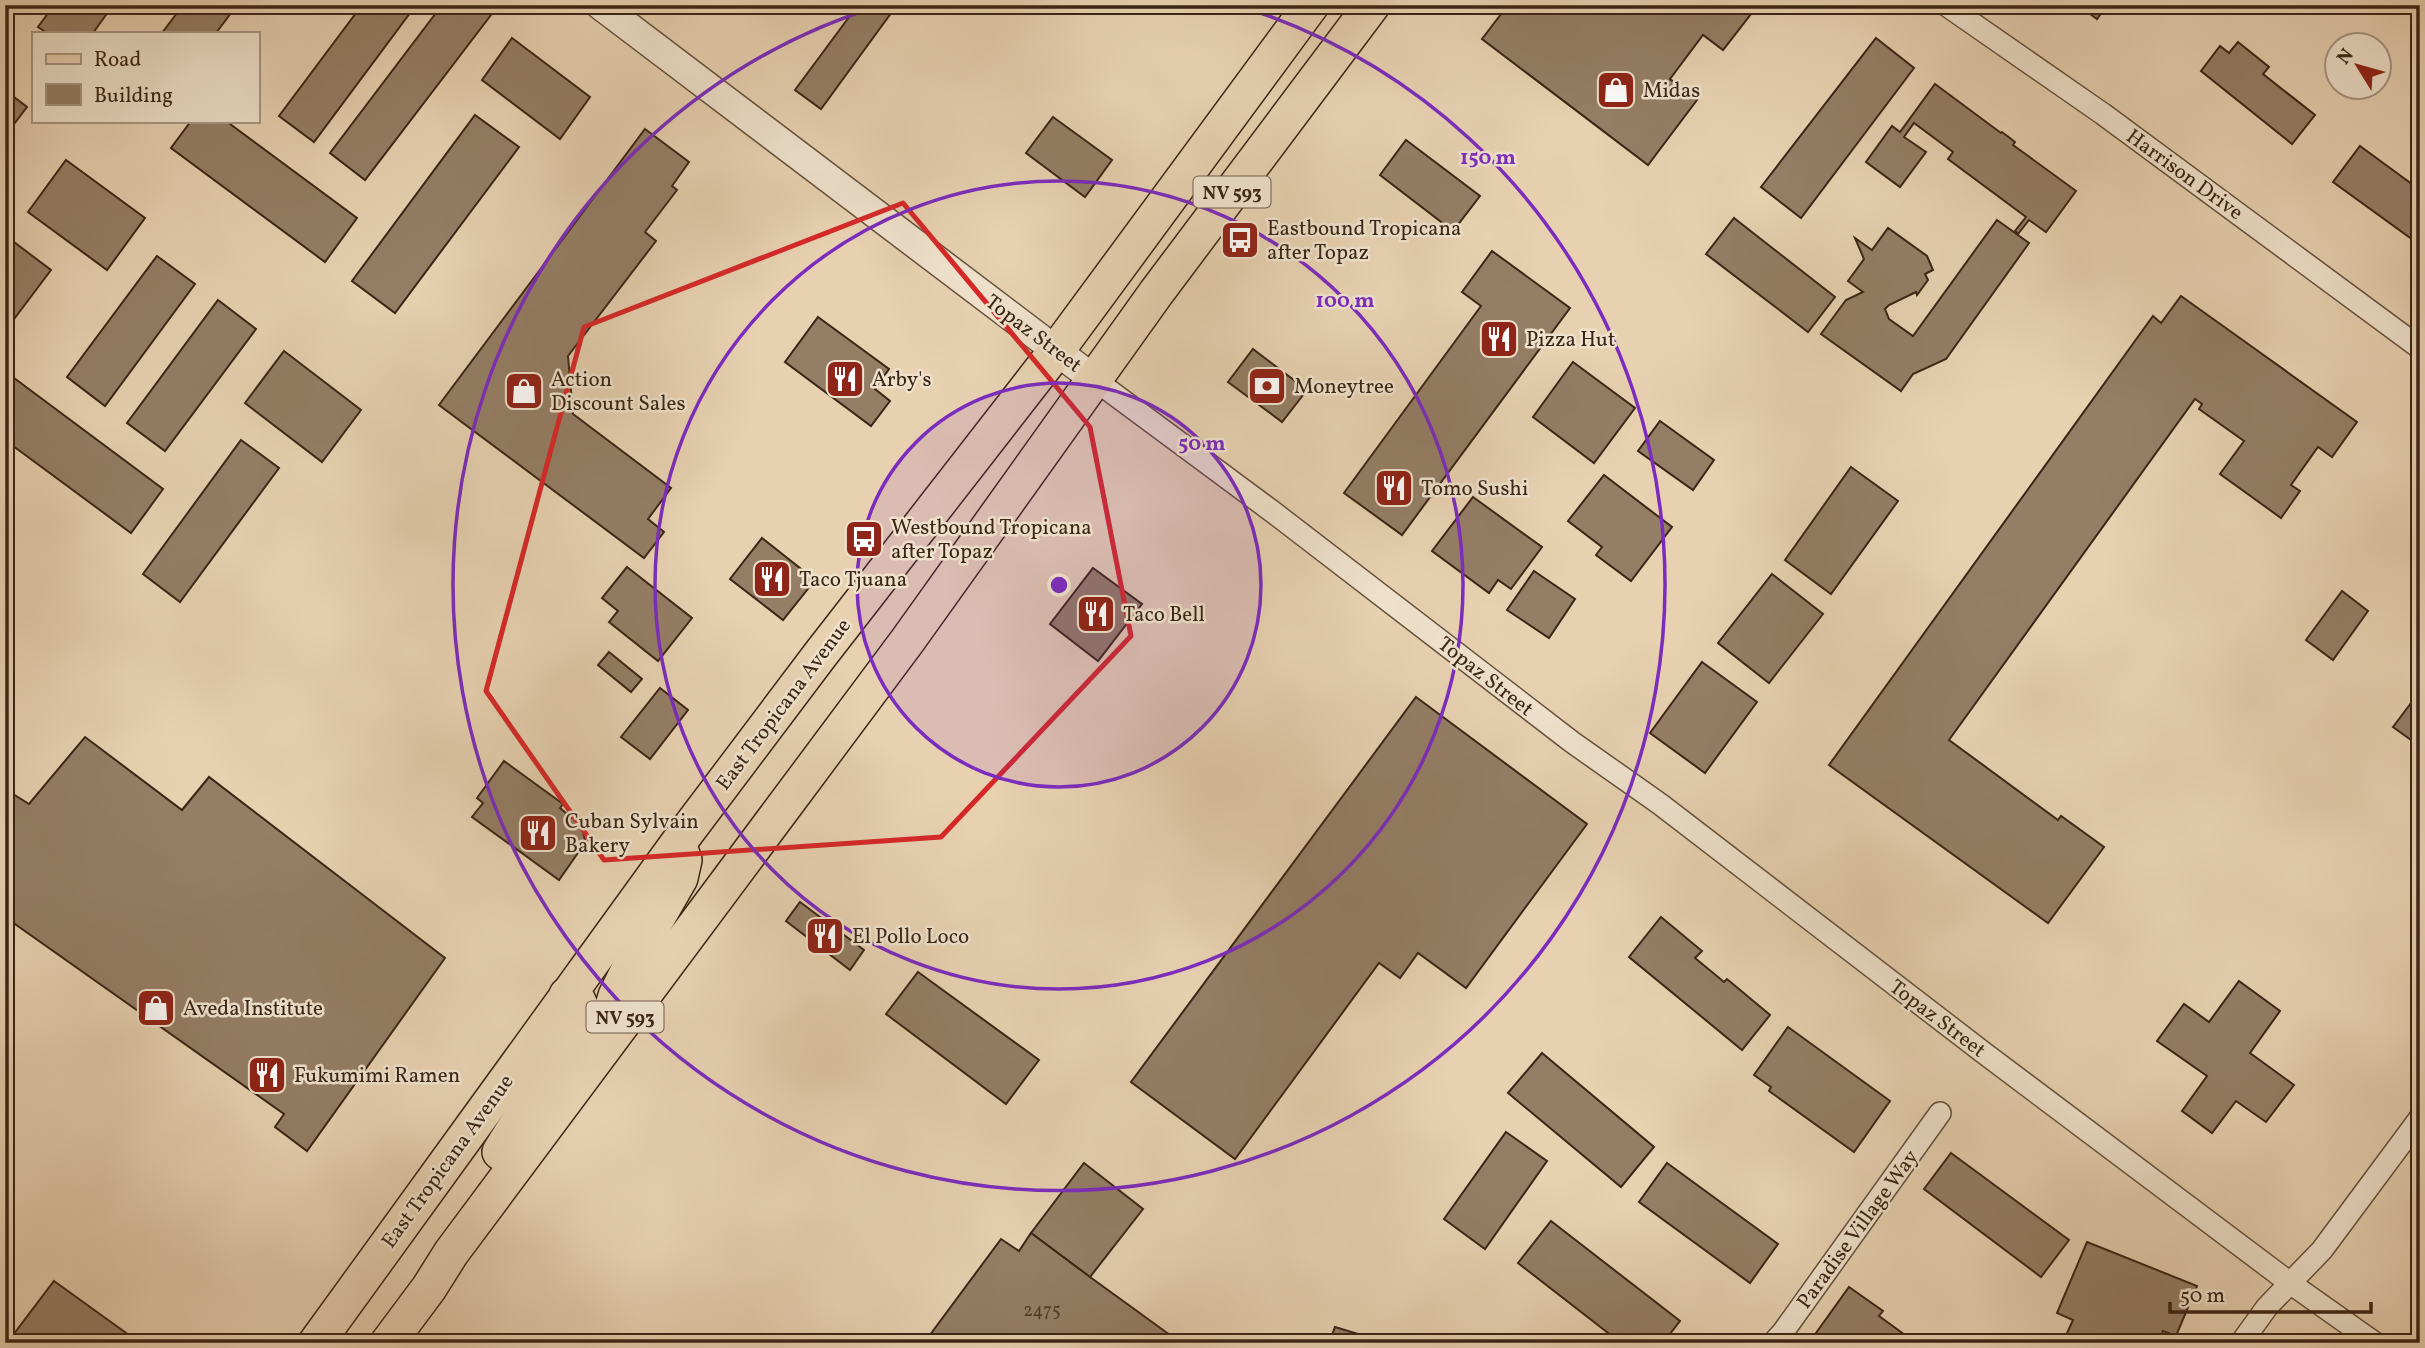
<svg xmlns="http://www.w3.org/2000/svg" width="2425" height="1348" viewBox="0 0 2425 1348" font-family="Vollkorn,serif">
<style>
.building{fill:#947e66;stroke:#3b2515;stroke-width:2}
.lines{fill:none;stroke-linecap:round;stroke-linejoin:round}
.minor-casing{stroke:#66503c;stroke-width:24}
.tertiary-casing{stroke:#66503c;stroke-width:31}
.primary-casing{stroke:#3b2515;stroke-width:38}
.minor{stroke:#efe1cc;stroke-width:21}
.tertiary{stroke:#efe1cc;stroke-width:28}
.primary{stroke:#e7d1b1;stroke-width:35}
.marked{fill:none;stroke:#d62828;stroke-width:5;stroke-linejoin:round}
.ring{fill:none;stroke:#7b2cbf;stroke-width:3.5}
.labels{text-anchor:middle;stroke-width:5;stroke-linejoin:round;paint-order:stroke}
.number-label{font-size:18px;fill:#513b29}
.shield{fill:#efe1cc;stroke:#715d4c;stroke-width:2}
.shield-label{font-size:19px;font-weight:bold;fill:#3b2515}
.poi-label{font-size:21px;fill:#3b2515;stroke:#efe1cc;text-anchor:start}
.street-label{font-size:21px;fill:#3b2515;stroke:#efe1cc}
.centre{fill:#7b2cbf;stroke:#efe1cc;stroke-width:3.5}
.ring-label{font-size:21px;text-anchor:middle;font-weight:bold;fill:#7b2cbf;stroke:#efe1cc;stroke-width:5;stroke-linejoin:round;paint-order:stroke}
</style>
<rect width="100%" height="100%" fill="#e7d1b1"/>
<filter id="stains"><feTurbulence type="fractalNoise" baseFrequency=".00286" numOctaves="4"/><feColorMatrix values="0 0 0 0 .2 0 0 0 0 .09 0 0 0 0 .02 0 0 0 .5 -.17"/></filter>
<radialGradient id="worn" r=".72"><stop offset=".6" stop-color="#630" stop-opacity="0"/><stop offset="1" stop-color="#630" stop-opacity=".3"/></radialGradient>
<!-- building -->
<g class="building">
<polygon points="54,5 113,5 93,33 47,33 38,27"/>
<polygon points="183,5 237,5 216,33 162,33"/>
<polygon points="362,5 416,5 314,142 279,116"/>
<polygon points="442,5 479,5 491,15 365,180 330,153"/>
<polygon points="858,5 897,5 821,109 795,90"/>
<polygon points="1508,5 1758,5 1723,50 1703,35 1670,79 1697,100 1648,165 1482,39"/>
<polygon points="2078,5 2107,5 2097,19"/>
<polygon points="512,38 590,97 560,139 482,80"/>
<polygon points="1876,38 1914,68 1801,218 1761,187"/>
<polygon points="2238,42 2269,67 2263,74 2315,115 2292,144 2201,71 2220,46 2229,53"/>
<polygon points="1935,84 2001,133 2002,132 2015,142 2013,145 2076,191 2046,232 2029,220 2018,234 2015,231 2026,217 1948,159 1953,152 1914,123 1904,137 1926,152 1900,187 1866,162 1892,126 1900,132"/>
<polygon points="5,90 27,107 5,136"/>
<polygon points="475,115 519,147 395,313 352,281"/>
<polygon points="1053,117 1112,160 1085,197 1026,153"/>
<polygon points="191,121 226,121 357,218 325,262 171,148"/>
<polygon points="645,129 689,162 672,186 677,190 645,232 656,241 568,356 573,414 671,488 648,519 664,532 644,558 439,405"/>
<polygon points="1406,140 1480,196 1453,231 1380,175"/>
<polygon points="2360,146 2420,190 2420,245 2333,182"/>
<polygon points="66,160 145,218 107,270 28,212"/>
<polygon points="1734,218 1835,297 1808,332 1706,254"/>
<polygon points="1997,220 2029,243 1946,359 1913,374 1901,391 1821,334 1846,300 1863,292 1848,281 1864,259 1855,238 1872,250 1888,228 1927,256 1933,270 1925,274 1928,280 1917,295 1916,292 1889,305 1885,309 1889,319 1913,336"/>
<polygon points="6,236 51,270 5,331 5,238"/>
<polygon points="1492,251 1570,308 1402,535 1344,493 1481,306 1462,292"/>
<polygon points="157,256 195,284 105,406 67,377"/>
<polygon points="2181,296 2357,422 2332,457 2318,447 2291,485 2300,491 2281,518 2220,474 2244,441 2199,409 2202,404 2195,399 1949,740 2058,820 2061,816 2104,847 2048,923 1829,765 2153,316 2161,323"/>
<polygon points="218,300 256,329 165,451 127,423"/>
<polygon points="818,317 889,369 875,389 890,401 871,426 785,362"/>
<polygon points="1253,349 1307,390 1282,422 1228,382"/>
<polygon points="284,351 361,410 322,462 245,403"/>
<polygon points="1573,362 1635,408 1594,463 1533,417"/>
<polygon points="10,375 163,489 131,533 5,440 5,381"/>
<polygon points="1660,421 1714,460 1693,490 1638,451"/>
<polygon points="241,440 279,468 180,602 143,574"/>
<polygon points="1851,467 1898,501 1831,594 1785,560"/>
<polygon points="1604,475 1672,527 1631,581 1596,555 1602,547 1568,521"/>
<polygon points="1473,497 1542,547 1511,589 1498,580 1489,593 1432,551"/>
<polygon points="762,538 815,580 783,620 730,579"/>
<polygon points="627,567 692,618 658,661 609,622 618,611 602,598"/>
<polygon points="1093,568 1142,604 1098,661 1050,624"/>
<polygon points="1534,571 1575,599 1549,638 1507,610"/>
<polygon points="1772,574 1823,614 1769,683 1718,643"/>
<polygon points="2342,591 2368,611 2333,660 2306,640"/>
<polygon points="609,652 642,679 631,692 598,665"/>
<polygon points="1702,662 1757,702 1705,773 1650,733"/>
<polygon points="660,688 688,710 650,759 621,737"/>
<polygon points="2420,691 2420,743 2418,745 2393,727"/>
<polygon points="1416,697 1587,824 1466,988 1418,953 1400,978 1379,963 1235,1159 1131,1082"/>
<polygon points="85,737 182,810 209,777 445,958 307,1151 275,1127 284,1114 5,917 5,789 29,804"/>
<polygon points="504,761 563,804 560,808 572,818 579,816 587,848 580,850 559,880 472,817 483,803 477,798"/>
<polygon points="800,902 864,950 850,970 786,921"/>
<polygon points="1661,917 1702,951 1695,958 1724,982 1727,979 1770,1015 1742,1050 1629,957"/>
<polygon points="918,972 1039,1060 1006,1104 886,1014"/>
<polygon points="2239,981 2280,1011 2250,1053 2294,1085 2266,1122 2236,1101 2212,1133 2182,1111 2207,1076 2157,1041 2184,1004 2209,1022"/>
<polygon points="1788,1027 1890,1101 1854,1152 1769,1091 1771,1087 1754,1075"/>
<polygon points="1542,1053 1654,1147 1621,1187 1508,1093"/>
<polygon points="1506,1132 1547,1161 1485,1249 1444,1219"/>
<polygon points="1951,1153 2069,1240 2041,1277 1924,1189"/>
<polygon points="1084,1163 1143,1209 1090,1277 1031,1233"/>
<polygon points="1667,1163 1778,1244 1750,1283 1639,1202"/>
<polygon points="1551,1221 1680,1321 1663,1343 1621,1343 1518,1263"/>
<polygon points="1031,1233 1090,1277 1181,1343 924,1343 1001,1239 1019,1251"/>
<polygon points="2087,1242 2197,1286 2176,1336 2163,1331 2158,1343 2072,1343 2064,1340 2073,1320 2057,1313"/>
<polygon points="54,1281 140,1343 7,1343"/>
<polygon points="1849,1287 1883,1311 1879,1316 1916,1343 1829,1343 1816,1333"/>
<polygon points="1335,1327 1358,1334 1356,1343 1329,1343"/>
</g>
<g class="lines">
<!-- minor casing -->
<g class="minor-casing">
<g id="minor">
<polyline points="1946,5 2103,114 2420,348"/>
<polyline points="1095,380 1273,512 1572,742 1660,804 1984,1053 2290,1283 2375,1343"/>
<polyline points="1773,1343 1783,1332 1940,1113"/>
<polyline points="2241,1343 2267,1307 2322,1250 2420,1118"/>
</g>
</g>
<!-- tertiary casing -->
<g class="tertiary-casing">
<polyline id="tertiary" points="600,5 1095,380"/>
</g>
<!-- primary casing -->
<g class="primary-casing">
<g id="primary">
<polyline points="610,1016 616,996 637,953 680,878 684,860 680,849"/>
<polyline points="500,1152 557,1060 577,1031 583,1013 578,1001 567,995"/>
<polyline points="316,1343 679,842 820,655 1057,350 1311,5"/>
<polyline points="388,1343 429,1288 451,1253 908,640 1156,293 1372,5"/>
</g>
</g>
<!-- minor -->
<use href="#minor" class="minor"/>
<!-- tertiary -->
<use href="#tertiary" class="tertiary"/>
<!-- primary -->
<use href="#primary" class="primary"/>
</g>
<!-- marked area -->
<path class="marked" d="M 903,203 L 1090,427 L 1131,636 L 941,837 L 604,860 L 486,691 L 584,327 Z"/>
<!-- distance rings -->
<circle cx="1059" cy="585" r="202" fill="#7b2cbf" fill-opacity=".12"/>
<g class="ring">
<circle cx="1059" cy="585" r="202"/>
<circle cx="1059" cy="585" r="404"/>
<path d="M1236 5A606 606 0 1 1 882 5"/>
</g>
<!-- icons -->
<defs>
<g id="shop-square" transform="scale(2.0125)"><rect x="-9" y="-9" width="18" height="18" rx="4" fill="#8f2418" stroke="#efe1cc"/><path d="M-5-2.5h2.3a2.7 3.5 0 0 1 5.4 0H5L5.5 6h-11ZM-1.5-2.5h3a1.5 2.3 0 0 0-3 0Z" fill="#fff"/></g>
<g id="bus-square" transform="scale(2.0125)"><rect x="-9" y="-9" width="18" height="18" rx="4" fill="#8f2418" stroke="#efe1cc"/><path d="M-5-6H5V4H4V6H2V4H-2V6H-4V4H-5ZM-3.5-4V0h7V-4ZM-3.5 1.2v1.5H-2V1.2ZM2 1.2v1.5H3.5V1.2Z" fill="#fff"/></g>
<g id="restaurant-square" transform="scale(2.0125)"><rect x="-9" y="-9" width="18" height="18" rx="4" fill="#8f2418" stroke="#efe1cc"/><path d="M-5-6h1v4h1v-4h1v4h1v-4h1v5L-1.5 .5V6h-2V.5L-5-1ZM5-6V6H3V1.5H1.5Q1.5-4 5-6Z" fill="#fff"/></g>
<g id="bank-square" transform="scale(2.0125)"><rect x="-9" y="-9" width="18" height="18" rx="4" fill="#8f2418" stroke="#efe1cc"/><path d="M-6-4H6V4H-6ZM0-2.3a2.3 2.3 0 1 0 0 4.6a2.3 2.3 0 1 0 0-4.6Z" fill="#fff"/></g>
</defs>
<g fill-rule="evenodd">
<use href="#shop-square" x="1616" y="90"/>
<use href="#bus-square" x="1240" y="240"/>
<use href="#restaurant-square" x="1499" y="339"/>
<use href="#restaurant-square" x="845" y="379"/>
<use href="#bank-square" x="1267" y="386"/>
<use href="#shop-square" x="524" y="391"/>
<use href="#restaurant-square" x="1394" y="488"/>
<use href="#bus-square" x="864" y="539"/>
<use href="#restaurant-square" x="772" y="579"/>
<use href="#restaurant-square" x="1096" y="614"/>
<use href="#restaurant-square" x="538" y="833"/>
<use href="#restaurant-square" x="825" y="936"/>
<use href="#shop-square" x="156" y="1008"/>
<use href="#restaurant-square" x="267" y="1075"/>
</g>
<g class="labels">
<!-- number labels -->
<g class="number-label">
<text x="1042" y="1316">2475</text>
</g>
<!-- shield labels -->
<g class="shield">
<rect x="1193.5" y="176.5" width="77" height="31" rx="5"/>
<rect x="586.5" y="1001.5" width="77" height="31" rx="5"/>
</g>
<g class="shield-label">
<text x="1232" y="199">NV 593</text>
<text x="625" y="1024">NV 593</text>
</g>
<!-- poi labels -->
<g class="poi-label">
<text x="1643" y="97">Midas</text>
<text x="1267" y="235">Eastbound Tropicana<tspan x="1267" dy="24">after Topaz</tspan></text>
<text x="1526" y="346">Pizza Hut</text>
<text x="551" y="386">Action<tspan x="551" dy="24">Discount Sales</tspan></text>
<text x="872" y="386">Arby's</text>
<text x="1294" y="393">Moneytree</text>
<text x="1421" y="495">Tomo Sushi</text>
<text x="891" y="534">Westbound Tropicana<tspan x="891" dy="24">after Topaz</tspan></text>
<text x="799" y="586">Taco Tjuana</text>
<text x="1123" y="621">Taco Bell</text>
<text x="565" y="828">Cuban Sylvain<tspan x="565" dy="24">Bakery</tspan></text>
<text x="852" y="943">El Pollo Loco</text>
<text x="183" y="1015">Aveda Institute</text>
<text x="294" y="1082">Fukumimi Ramen</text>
</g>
<!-- street labels -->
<g class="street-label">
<text transform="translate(2185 174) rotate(36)" y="7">Harrison Drive</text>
<text transform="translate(1034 333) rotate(37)" y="7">Topaz Street</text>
<text transform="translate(1486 676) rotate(38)" y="7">Topaz Street</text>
<text transform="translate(783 704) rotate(-53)" y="7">East Tropicana Avenue</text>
<text transform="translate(1938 1018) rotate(37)" y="7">Topaz Street</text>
<text transform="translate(447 1161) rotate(-54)" y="7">East Tropicana Avenue</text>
<text transform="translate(1857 1229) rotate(-54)" y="7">Paradise Village Way</text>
</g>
</g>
<circle cx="1059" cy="585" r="10" class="centre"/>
<g class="ring-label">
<text x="1488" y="164">150 m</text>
<text x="1345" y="307">100 m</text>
<text x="1202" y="450">50 m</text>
</g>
<!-- margin -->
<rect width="2425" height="1348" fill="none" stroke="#e7d1b1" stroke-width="28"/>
<rect x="7" y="7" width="2411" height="1334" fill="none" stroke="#3b2515" stroke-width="3.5"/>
<rect x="14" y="14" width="2397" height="1320" fill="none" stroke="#3b2515" stroke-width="2"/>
<!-- legend -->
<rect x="32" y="32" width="228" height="91" fill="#efe1cc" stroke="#a79683" stroke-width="2"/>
<rect x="46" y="54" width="35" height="10" fill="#e7d1b1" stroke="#a79683" stroke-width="2"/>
<text x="94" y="66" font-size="21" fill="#3b2515">Road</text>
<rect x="46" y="84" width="35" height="21" fill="#947e66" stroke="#a79683" stroke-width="2"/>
<text x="94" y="102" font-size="21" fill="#3b2515">Building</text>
<!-- north arrow -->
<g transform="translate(2358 66) rotate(307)"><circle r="33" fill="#efe1cc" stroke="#a79683" stroke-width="2"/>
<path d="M0-5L12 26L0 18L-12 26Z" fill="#8f2418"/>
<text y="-10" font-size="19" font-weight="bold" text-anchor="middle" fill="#3b2515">N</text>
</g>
<!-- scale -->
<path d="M2170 1302v10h201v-10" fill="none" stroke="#3b2515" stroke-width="3.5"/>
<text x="2180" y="1302" font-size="21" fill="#3b2515" stroke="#efe1cc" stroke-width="5" paint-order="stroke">50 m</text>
<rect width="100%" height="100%" filter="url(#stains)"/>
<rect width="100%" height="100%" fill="url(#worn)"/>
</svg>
